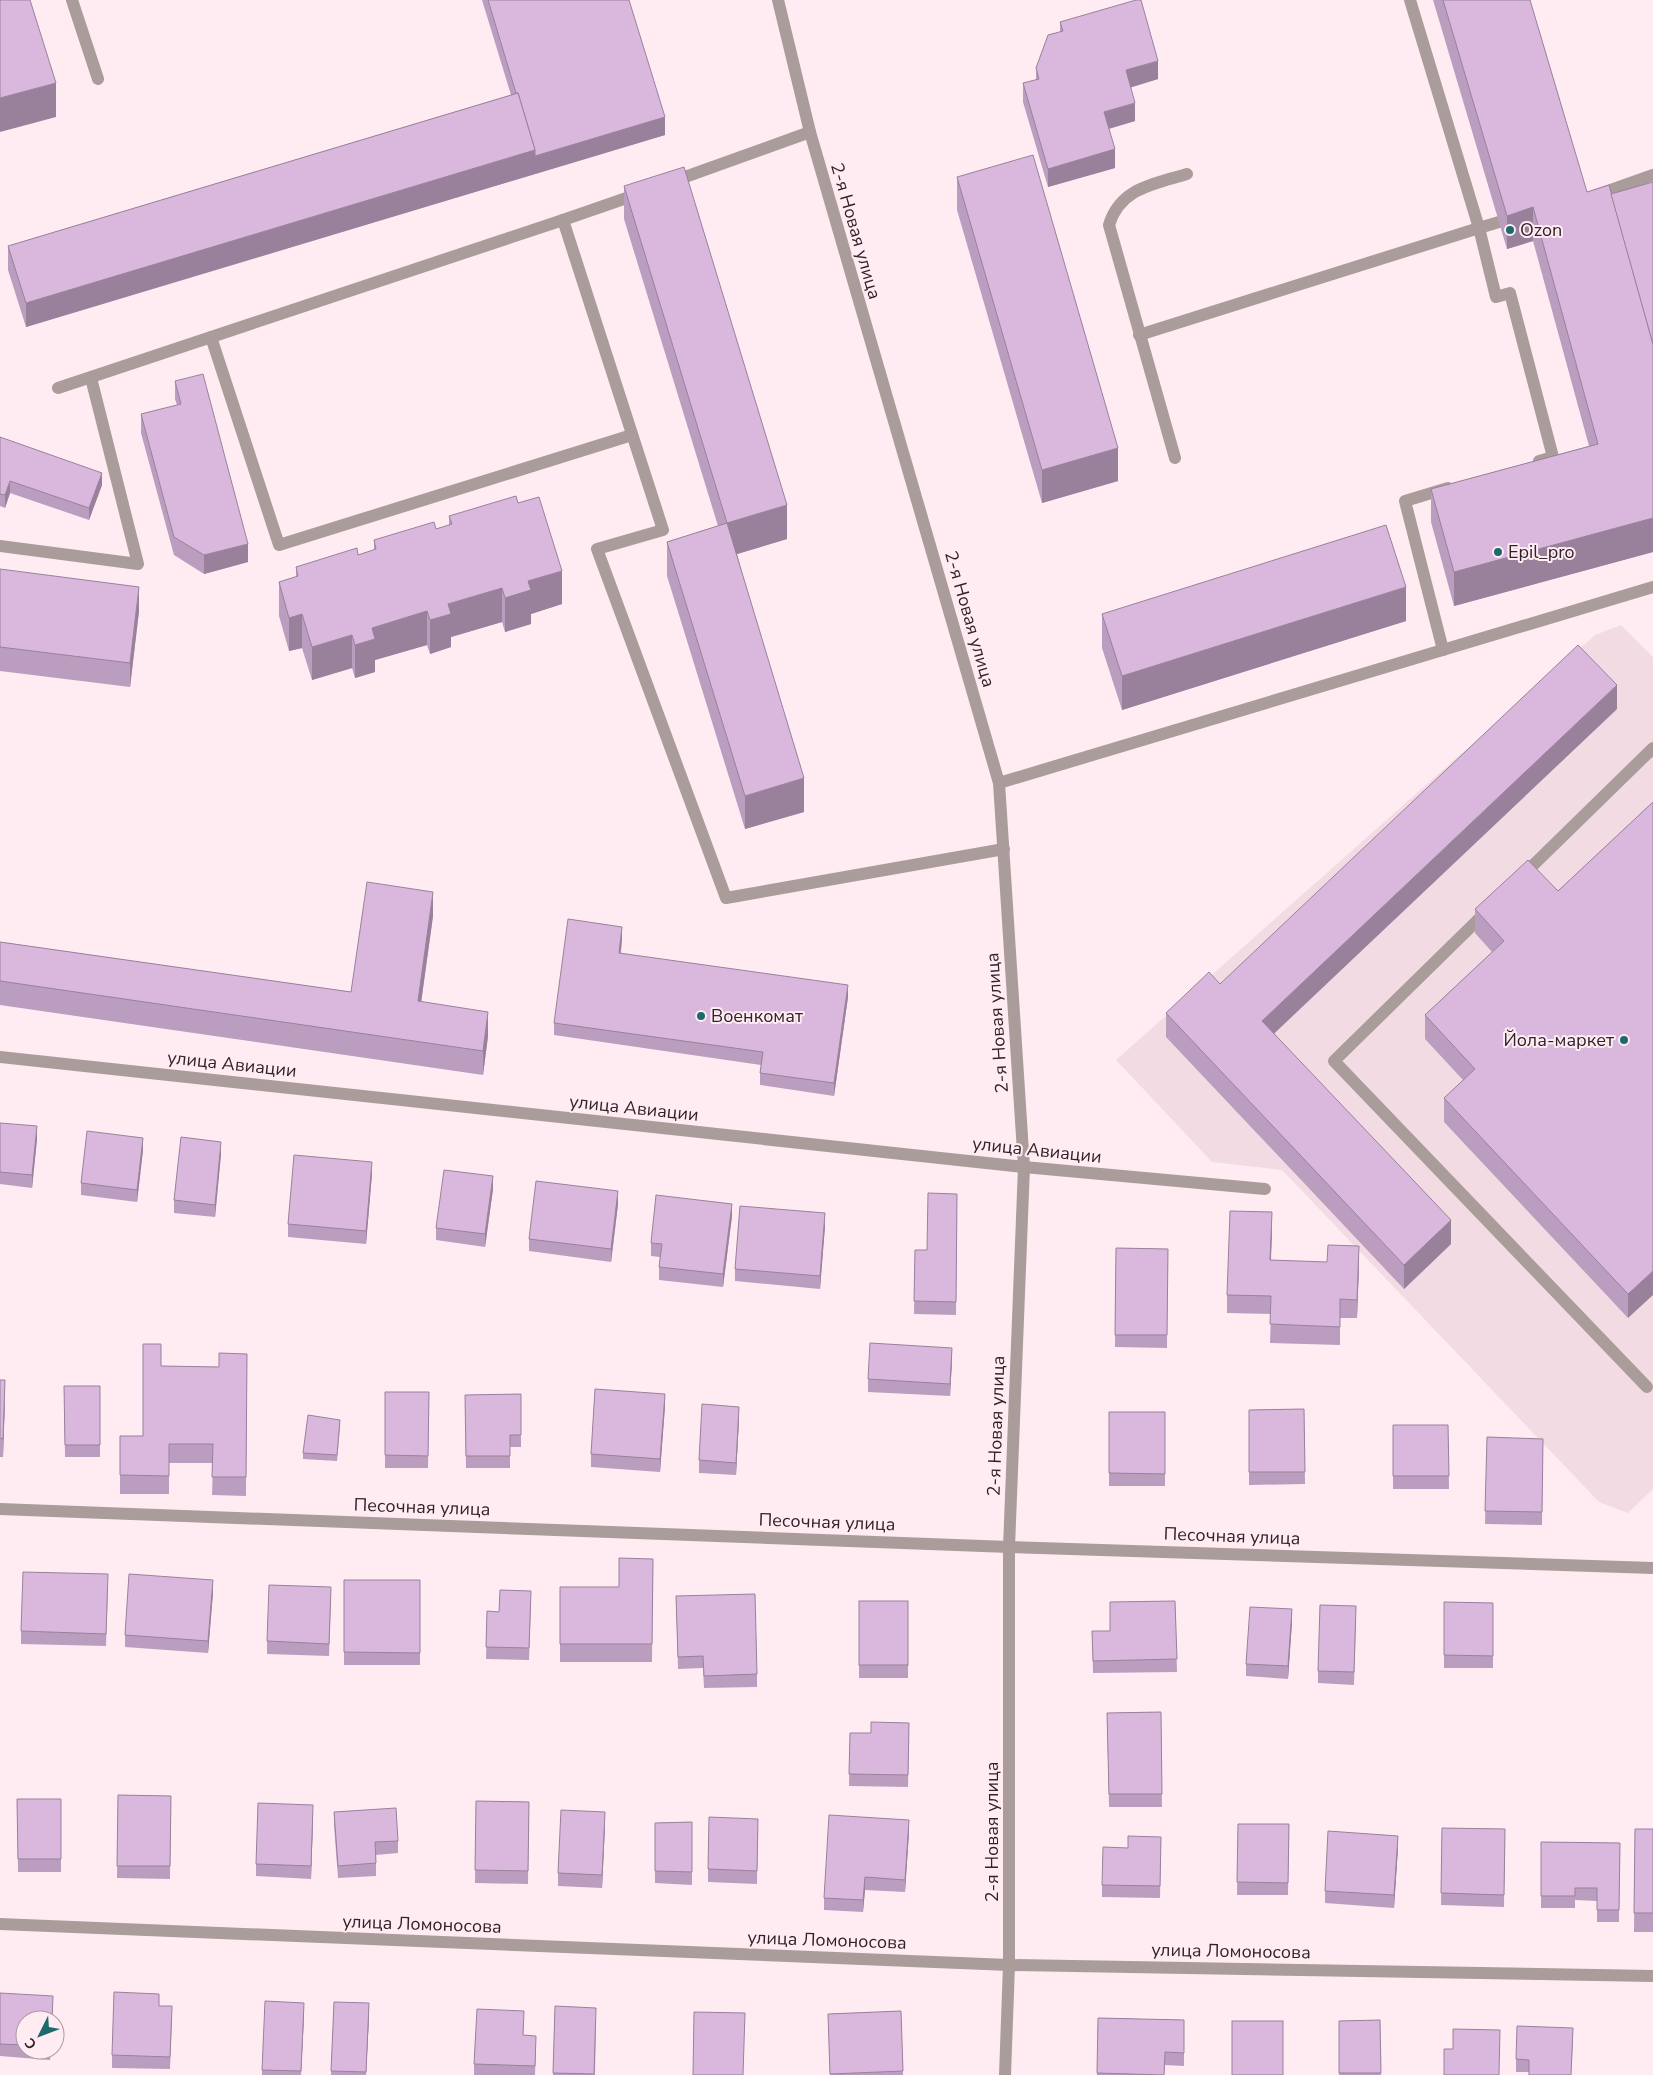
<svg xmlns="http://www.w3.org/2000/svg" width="1653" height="2075" viewBox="0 0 1653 2075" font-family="'Nunito Sans',sans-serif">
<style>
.built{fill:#f3dbe4}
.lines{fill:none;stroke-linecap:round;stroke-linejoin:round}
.service{stroke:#aa9c9a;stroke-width:12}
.minor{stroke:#aa9c9a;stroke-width:12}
.wall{fill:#bb9ebf}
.shaded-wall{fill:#99819b}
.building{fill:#dab8de;stroke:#99819b}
.poi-dot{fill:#1d6a6d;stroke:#ffecf3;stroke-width:2}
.labels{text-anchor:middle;stroke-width:4;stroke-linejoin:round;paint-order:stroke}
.poi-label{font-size:18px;fill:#2f2328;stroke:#ffecf3;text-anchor:start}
.street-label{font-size:18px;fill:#2f2328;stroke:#ffecf3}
</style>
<rect width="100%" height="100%" fill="#ffecf3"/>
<!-- built -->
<polygon class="built" points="1621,625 1653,657 1653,1489 1628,1513 1599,1502 1282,1170 1212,1162 1116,1060 1595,635"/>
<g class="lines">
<!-- service -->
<g class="service">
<polyline points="72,0 98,79"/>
<polyline points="1410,0 1479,228 1499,222"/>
<polyline points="671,182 810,132"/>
<polyline points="1594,196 1653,175"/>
<polyline points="563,220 663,530 597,549 726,898 1004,849"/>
<polyline points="1139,335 1479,228 1496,297 1510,293 1553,457 1539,461"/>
<polyline points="211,337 279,545 632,435"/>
<polyline points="58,388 563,220 641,193"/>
<path d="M 1175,458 L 1109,225 C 1120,188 1154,184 1187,174"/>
<polyline points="0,546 138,564 91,378"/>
<polyline points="1443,650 1405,501 1448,488"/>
<polyline points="999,783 1653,587"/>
<polyline points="1521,877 1653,748"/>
<polyline points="1487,911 1334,1061 1647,1387"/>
</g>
<!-- minor -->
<g class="minor">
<polyline points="778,0 810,132 999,783 1024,1167 1009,1547 1009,1965 1005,2075"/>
<polyline points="0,1057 1024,1167 1265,1189"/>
<polyline points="0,1509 1009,1547 1653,1568"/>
<polyline points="0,1924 1009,1965 1653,1976"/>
</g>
</g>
<!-- wall -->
<g class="wall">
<polygon points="482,0 629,0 665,135 26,327 8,270 8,246 511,95"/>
<polygon points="1433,0 1530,0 1653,552 1454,606 1431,522 1431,489 1589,446 1533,241 1507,249"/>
<polygon points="1060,22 1158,79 1131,87 1135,121 1109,129 1115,168 1048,187 1023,102 1023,83 1036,80 1036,68 1060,32"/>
<polygon points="957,177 1118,481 1042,503 957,210"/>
<polygon points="624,186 787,539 737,554 804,812 745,829 667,576 667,542 718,526 624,219"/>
<polygon points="175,381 248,562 204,574 174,555 141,433 141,414 177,405 175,399"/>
<polygon points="0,437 102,485 89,520 10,493 5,508 0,506"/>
<polygon points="518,503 562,604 531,614 531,624 505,632 502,622 451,637 451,647 430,654 427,645 375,660 375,672 355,678 352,668 312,680 302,648 289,651 279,616 279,582 296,577 296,567 358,555 374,550 374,540 436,529 449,525 449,516"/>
<polygon points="0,569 139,611 130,687 0,671"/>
<polygon points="1102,614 1406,621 1122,710 1102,648"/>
<polygon points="1617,709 1274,1033 1451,1244 1404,1289 1166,1037 1166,1013 1220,984"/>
<polygon points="1653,802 1628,1318 1444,1122 1444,1098 1463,1080 1425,1039 1425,1015 1492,952 1475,933 1475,909 1558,891"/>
<polygon points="433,916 421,1002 488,1036 483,1075 0,1005 0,942 351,992"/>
<polygon points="622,939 621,953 848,997 834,1096 760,1085 760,1073 761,1065 554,1035 554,1023"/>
<polygon points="0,1123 37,1139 32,1188 0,1184"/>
<polygon points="143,1150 137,1202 81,1195 81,1183"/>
<polygon points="221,1154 215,1217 174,1213 174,1200"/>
<polygon points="372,1174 366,1244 288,1237 288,1224"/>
<polygon points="493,1189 485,1247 436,1240 436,1228"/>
<polygon points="957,1194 956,1315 914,1314 915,1250 927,1250"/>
<polygon points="618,1204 611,1262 529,1251 529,1239"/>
<polygon points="732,1216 723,1287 659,1280 659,1267 660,1257 651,1256 651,1243"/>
<polygon points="825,1226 820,1289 735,1281 735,1269"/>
<polygon points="1272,1231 1271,1260 1359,1265 1357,1318 1340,1318 1340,1345 1270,1343 1271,1314 1227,1313 1227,1295"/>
<polygon points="1116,1248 1168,1249 1167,1348 1115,1347"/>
<polygon points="247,1354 246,1496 212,1495 213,1463 169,1463 169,1494 120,1494 120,1436 143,1436 161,1366 219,1367"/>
<polygon points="952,1360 950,1396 868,1392 868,1379"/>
<polygon points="0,1380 5,1398 3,1457 0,1457"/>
<polygon points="64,1386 100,1386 100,1457 65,1457"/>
<polygon points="385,1392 429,1392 428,1468 385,1468"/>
<polygon points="521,1394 521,1447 510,1447 510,1468 466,1468 465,1395"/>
<polygon points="665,1406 660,1472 591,1467 591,1454"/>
<polygon points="1304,1409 1305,1484 1249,1485 1249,1410"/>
<rect x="1109" y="1412" width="56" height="74"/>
<polygon points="739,1419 736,1475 699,1473 699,1460"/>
<polygon points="1393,1425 1448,1425 1449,1489 1393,1489"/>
<polygon points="340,1426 337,1461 303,1459 303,1453"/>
<polygon points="1487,1437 1543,1439 1542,1525 1485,1524"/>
<polygon points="653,1559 652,1662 560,1662 560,1587 619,1587"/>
<rect x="344" y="1580" width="76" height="85"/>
<polygon points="108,1587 106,1646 21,1644 21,1631"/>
<polygon points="213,1593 208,1653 125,1647 125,1635"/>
<polygon points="676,1596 757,1674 757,1687 704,1688 703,1668 678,1669"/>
<polygon points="331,1599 329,1656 267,1654 267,1641"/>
<rect x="859" y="1601" width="49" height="77"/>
<polygon points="1175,1601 1177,1672 1093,1673 1092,1631 1110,1631"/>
<polygon points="1444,1602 1493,1603 1493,1668 1444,1668"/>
<polygon points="531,1603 529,1660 486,1659 487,1611 499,1612"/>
<polygon points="1356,1618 1354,1685 1318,1683 1318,1671"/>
<polygon points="1292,1622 1288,1679 1246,1676 1246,1664"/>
<polygon points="1161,1712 1162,1807 1109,1807 1107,1713"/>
<polygon points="909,1723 908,1787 849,1786 850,1733 871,1733"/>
<polygon points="118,1795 171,1796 170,1879 117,1878"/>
<polygon points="17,1799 61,1799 61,1872 18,1872"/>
<polygon points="476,1801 529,1802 528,1884 475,1883"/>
<polygon points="334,1812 398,1841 398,1853 376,1855 376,1876 338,1878 334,1825"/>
<polygon points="313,1818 311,1879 256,1876 256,1864"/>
<polygon points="758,1819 757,1884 708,1882 708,1869"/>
<polygon points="692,1822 692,1885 655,1883 655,1823"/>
<polygon points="1238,1824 1289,1824 1288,1895 1237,1895"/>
<polygon points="605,1825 602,1888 558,1886 558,1873"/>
<polygon points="1442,1828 1505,1829 1504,1907 1441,1905"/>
<polygon points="1635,1829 1653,1829 1653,1932 1634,1932"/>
<polygon points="909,1832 905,1892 865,1890 863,1912 824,1910 824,1898"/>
<polygon points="1161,1837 1160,1898 1102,1897 1102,1885"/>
<polygon points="1541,1842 1620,1843 1619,1922 1597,1922 1597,1901 1575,1900 1575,1908 1541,1908"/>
<polygon points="1398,1848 1394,1908 1325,1903 1325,1891"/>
<polygon points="0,1993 53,2009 52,2020 25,2020 25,2050 51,2050 50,2060 0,2056"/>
<polygon points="334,2002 369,2016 366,2075 331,2075"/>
<polygon points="159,2006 172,2019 170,2069 112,2068 112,2055"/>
<polygon points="555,2006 596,2020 595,2075 553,2075"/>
<polygon points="901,2011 903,2075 830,2075 828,2014"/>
<polygon points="304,2015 301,2075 262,2075 262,2070"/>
<polygon points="1098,2018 1184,2020 1184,2066 1165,2065 1164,2075 1097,2075"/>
<polygon points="1380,2020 1381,2075 1339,2075 1339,2021"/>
<polygon points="524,2024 523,2035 536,2048 535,2075 474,2075 474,2064"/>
<polygon points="1573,2041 1571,2075 1529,2075 1529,2072 1516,2072 1516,2059"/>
</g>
<!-- shaded-wall -->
<g class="shaded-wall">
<polygon points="1158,61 1158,79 1126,89 1126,70"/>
<polygon points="56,83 56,117 0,132 0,98"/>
<polygon points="1135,103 1135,121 1104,130 1104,112"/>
<polygon points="665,117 665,135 535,174 535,156"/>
<polygon points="1115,149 1115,168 1048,187 1048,169"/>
<polygon points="535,150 535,174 26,327 26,303"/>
<polygon points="1533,207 1533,241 1507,249 1507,216"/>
<polygon points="1118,448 1118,481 1042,503 1042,470"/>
<polygon points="102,473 102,485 89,520 89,508"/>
<polygon points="10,481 10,493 5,508 5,495"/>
<polygon points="787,505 787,539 727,557 727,523"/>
<polygon points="1653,518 1653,552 1454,606 1454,572"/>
<polygon points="248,544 248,562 204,574 204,555"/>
<polygon points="562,571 562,604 531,614 531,624 505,632 505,598 528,581"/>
<polygon points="139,587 139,611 130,687 130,663"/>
<polygon points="1406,587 1406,621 1122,710 1122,676"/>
<polygon points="502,588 502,622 451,637 451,647 430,654 430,620 448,604"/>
<polygon points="427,611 427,645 375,660 375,672 355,678 355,645 372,628"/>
<polygon points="302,614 302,648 289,651 289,618"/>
<polygon points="352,635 352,668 312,680 312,647"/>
<polygon points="1617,685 1617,709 1262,1045 1262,1021"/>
<polygon points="804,778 804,812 745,829 745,796"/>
<polygon points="433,892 433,916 418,1025 418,1001"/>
<polygon points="622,927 622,939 619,965 619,953"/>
<polygon points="848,985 848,997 834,1096 834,1083"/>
<polygon points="488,1012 488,1036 483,1075 483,1051"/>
<polygon points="37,1126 37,1139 32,1188 32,1175"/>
<polygon points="143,1138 143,1150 137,1202 137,1190"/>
<polygon points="221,1142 221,1154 215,1217 215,1205"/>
<polygon points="372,1162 372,1174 366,1244 366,1231"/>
<polygon points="493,1176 493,1189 485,1247 485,1234"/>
<polygon points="618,1191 618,1204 611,1262 611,1249"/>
<polygon points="732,1204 732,1216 723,1287 723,1274"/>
<polygon points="1272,1212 1272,1231 1270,1278 1270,1260"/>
<polygon points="825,1213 825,1226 820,1289 820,1276"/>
<polygon points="1451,1220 1451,1244 1404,1289 1404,1265"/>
<polygon points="1359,1246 1359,1265 1357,1318 1357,1300"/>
<polygon points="1653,1271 1653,1295 1628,1318 1628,1294"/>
<polygon points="952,1348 952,1360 950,1396 950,1384"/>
<polygon points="5,1380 5,1398 3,1457 3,1439"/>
<polygon points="665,1394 665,1406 660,1472 660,1459"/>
<polygon points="739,1407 739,1419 736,1475 736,1463"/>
<polygon points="213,1580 213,1593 208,1653 208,1641"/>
<polygon points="1292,1609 1292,1622 1288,1679 1288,1666"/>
<polygon points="313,1805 313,1818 311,1879 311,1866"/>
<polygon points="605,1812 605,1825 602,1888 602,1875"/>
<polygon points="909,1820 909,1832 905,1892 905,1880"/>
<polygon points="1398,1836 1398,1848 1394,1908 1394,1895"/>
<polygon points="865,1877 865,1890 863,1912 863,1900"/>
<polygon points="304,2003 304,2015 301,2075 301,2071"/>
<polygon points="369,2003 369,2016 366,2075 366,2072"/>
</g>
<!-- building -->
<g class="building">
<polygon points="0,0 30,0 56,83 0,98"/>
<polygon points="488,0 629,0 665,117 535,156 535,150 518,93 516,93"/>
<polygon points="1136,0 1141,0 1158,61 1126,70 1135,103 1104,112 1115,149 1048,169 1023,83 1039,79 1036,68 1048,35 1063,31 1060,22"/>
<polygon points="1443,0 1530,0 1587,192 1609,185 1653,344 1653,518 1454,572 1431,489 1598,444 1533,207 1507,216"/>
<polygon points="518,93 535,150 26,303 8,246"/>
<polygon points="1033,155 1118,448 1042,470 957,177"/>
<polygon points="684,167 787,505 727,523 624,186"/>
<polygon points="1653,182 1653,344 1611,194"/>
<polygon points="203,374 248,544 204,555 174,537 141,414 181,404 175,381"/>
<polygon points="0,437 102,473 89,508 10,481 5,495 0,494"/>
<polygon points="516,496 518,503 539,497 562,571 528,581 531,590 505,598 502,588 448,604 451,614 430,620 427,611 372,628 375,639 355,645 352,635 312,647 302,614 289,618 279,582 298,576 296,567 357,548 358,555 376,549 374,540 434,522 436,529 452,524 449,516"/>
<polygon points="727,523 804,778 745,796 667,542"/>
<polygon points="1386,525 1406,587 1122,676 1102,614"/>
<polygon points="0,569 139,587 130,663 0,647"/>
<polygon points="1578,645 1617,685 1262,1021 1451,1220 1404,1265 1166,1013 1209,972 1220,984"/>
<polygon points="1653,802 1653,1271 1628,1294 1444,1098 1475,1069 1425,1015 1504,941 1475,909 1528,860 1558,891"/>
<polygon points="367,882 433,892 418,1001 488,1012 483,1051 0,981 0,942 351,992"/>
<polygon points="568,919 622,927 619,953 848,985 834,1083 760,1073 763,1052 554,1023"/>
<polygon points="0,1123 37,1126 32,1175 0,1172"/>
<polygon points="87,1131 143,1138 137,1190 81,1183"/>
<polygon points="181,1137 221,1142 215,1205 174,1200"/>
<polygon points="294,1155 372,1162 366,1231 288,1224"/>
<polygon points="444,1170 493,1176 485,1234 436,1228"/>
<polygon points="536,1181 618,1191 611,1249 529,1239"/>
<polygon points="928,1193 957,1194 956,1302 914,1301 915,1250 927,1250"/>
<polygon points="656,1195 732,1204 723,1274 659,1267 662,1244 651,1243"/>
<polygon points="740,1206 825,1213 820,1276 735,1269"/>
<polygon points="1230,1211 1272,1212 1270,1260 1327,1262 1328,1245 1359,1246 1357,1300 1340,1299 1340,1327 1270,1324 1271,1296 1227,1295"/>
<polygon points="1116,1248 1168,1249 1167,1335 1115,1335"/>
<polygon points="870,1343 952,1348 950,1384 868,1379"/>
<polygon points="143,1344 161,1344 161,1366 219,1367 219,1353 247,1354 246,1477 212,1477 213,1444 169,1444 169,1476 120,1475 120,1436 143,1436"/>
<polygon points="0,1380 5,1380 3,1439 0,1438"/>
<polygon points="64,1386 100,1386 100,1445 65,1445"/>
<polygon points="595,1389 665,1394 660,1459 591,1454"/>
<polygon points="385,1392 429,1392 428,1456 385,1455"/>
<polygon points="521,1394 521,1435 510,1435 510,1456 466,1456 465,1395"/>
<polygon points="702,1404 739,1407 736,1463 699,1460"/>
<polygon points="1304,1409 1305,1472 1249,1472 1249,1410"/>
<polygon points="1109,1412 1165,1412 1165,1474 1109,1473"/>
<polygon points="308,1415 340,1420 337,1455 303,1453"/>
<polygon points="1393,1425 1448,1425 1449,1476 1393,1476"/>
<polygon points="1487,1437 1543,1439 1542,1512 1485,1511"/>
<polygon points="619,1558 653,1559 652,1644 560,1644 560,1587 619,1587"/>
<polygon points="23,1572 108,1574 106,1634 21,1631"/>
<polygon points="129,1574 213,1580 208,1641 125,1635"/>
<polygon points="344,1580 420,1580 420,1653 344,1652"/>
<polygon points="269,1585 331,1587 329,1644 267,1641"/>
<polygon points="500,1590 531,1591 529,1648 486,1647 487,1611 499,1612"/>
<polygon points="755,1594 757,1674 704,1676 703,1656 678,1657 676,1596"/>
<rect x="859" y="1601" width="49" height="64"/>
<polygon points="1175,1601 1177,1659 1093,1661 1092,1631 1110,1631 1110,1602"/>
<polygon points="1444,1602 1493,1603 1493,1656 1444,1655"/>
<polygon points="1320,1605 1356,1606 1354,1672 1318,1671"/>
<polygon points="1250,1607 1292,1609 1288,1666 1246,1664"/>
<polygon points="1161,1712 1162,1794 1109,1794 1107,1713"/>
<polygon points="871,1722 909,1723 908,1775 849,1774 850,1733 871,1733"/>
<polygon points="118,1795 171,1796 170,1866 117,1866"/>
<polygon points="17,1799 61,1799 61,1859 18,1859"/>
<polygon points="476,1801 529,1802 528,1871 475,1870"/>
<polygon points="258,1803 313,1805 311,1866 256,1864"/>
<polygon points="396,1808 398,1841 375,1842 376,1863 338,1866 334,1812"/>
<polygon points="561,1810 605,1812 602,1875 558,1873"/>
<polygon points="829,1815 909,1820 905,1880 865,1877 863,1900 824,1898"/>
<polygon points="709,1817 758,1819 757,1871 708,1869"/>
<polygon points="692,1822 692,1872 655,1871 655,1823"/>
<polygon points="1238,1824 1289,1824 1288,1883 1237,1882"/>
<polygon points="1442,1828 1505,1829 1504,1895 1441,1893"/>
<polygon points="1635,1829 1653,1829 1653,1913 1634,1913"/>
<polygon points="1328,1831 1398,1836 1394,1895 1325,1891"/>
<polygon points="1128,1836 1161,1837 1160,1886 1102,1885 1103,1847 1128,1848"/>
<polygon points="1541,1842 1620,1843 1619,1910 1597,1910 1597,1888 1575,1888 1575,1896 1541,1896"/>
<polygon points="114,1992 159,1994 159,2006 172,2006 170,2057 112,2055"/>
<polygon points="0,1993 53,1996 52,2020 25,2020 25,2045 0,2044"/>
<polygon points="265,2001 304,2003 301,2071 262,2070"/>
<polygon points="334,2002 369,2003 366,2072 331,2071"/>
<polygon points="555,2006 596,2008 594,2074 553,2073"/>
<polygon points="477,2009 524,2011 523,2035 536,2036 535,2066 474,2064"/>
<polygon points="901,2011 903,2071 830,2074 828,2014"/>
<polygon points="694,2012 745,2013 743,2075 693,2075"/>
<polygon points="1098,2018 1184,2020 1184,2053 1165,2052 1164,2075 1097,2073"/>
<polygon points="1380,2020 1381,2073 1339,2073 1339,2021"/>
<rect x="1232" y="2021" width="51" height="54"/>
<polygon points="1517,2026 1573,2028 1571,2075 1529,2075 1529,2060 1516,2059"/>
<polygon points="1453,2029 1500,2030 1499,2075 1444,2075 1444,2049 1453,2049"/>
</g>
<!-- markers -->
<g class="poi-dot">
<circle cx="1510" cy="230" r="5"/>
<circle cx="1498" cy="552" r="5"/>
<circle cx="701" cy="1016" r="5"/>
<circle cx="1624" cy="1040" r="5"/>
</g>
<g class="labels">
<!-- poi labels -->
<g class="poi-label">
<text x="1520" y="236">Ozon</text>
<text x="1508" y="558">Epil_pro</text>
<text x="711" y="1022">Военкомат</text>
<text x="1614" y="1046" text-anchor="end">Йола-маркет</text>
</g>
<!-- street labels -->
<g class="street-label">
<text transform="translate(856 231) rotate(74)" y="6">2-я Новая улица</text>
<text transform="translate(970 619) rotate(74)" y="6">2-я Новая улица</text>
<text transform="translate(997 1023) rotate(-94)" y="6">2-я Новая улица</text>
<text transform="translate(232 1064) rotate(6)" y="6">улица Авиации</text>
<text transform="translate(634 1108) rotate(6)" y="6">улица Авиации</text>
<text transform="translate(1037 1150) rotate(6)" y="6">улица Авиации</text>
<text transform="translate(996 1426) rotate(-88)" y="6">2-я Новая улица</text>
<text transform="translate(422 1507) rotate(2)" y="6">Песочная улица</text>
<text transform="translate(827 1522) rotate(2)" y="6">Песочная улица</text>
<text transform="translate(1232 1536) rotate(2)" y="6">Песочная улица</text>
<text transform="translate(992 1832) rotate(-90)" y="6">2-я Новая улица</text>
<text transform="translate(422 1924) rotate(2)" y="6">улица Ломоносова</text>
<text transform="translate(827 1940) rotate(2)" y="6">улица Ломоносова</text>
<text transform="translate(1231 1951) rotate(1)" y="6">улица Ломоносова</text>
</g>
</g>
<!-- north arrow -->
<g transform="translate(40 2035) rotate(228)"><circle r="24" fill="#ffecf3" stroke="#ac9ca2"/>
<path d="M0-4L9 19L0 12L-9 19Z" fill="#1d6a6d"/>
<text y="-8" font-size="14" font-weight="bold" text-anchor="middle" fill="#2f2328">С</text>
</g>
</svg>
